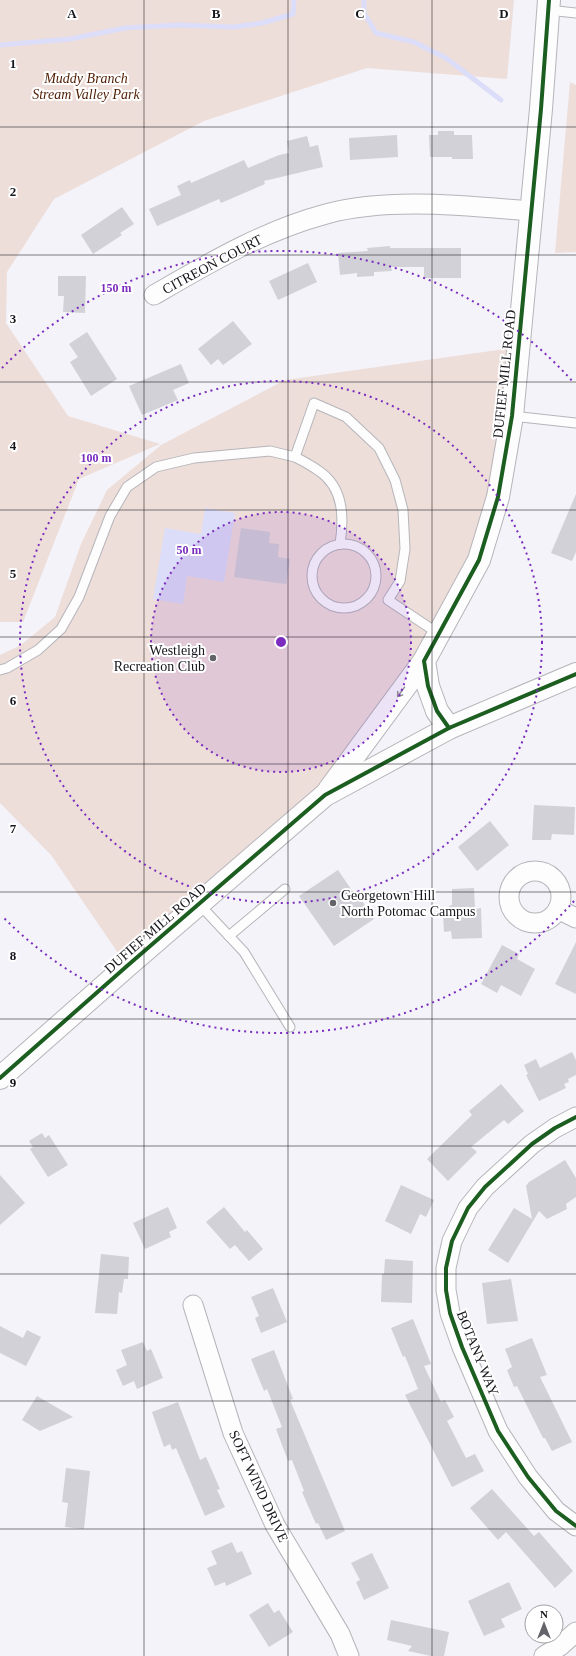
<svg xmlns="http://www.w3.org/2000/svg" width="576" height="1656" viewBox="0 0 576 1656" font-family="'Times New Roman',serif">
<style>
.green{fill:#eededa}
.water{fill:#dcddf9}
.lines{fill:none;stroke-linecap:round;stroke-linejoin:round}
.stream{stroke:#dcddf9;stroke-width:5}
.building{fill:#d1d1d7}
.lane-casing{stroke:#b5b5ba;stroke-width:11}
.street-casing{stroke:#b5b5ba;stroke-width:21}
.secondary-casing{stroke:#b5b5ba;stroke-width:24}
.lane{stroke:#fdfdfe;stroke-width:9}
.street{stroke:#fdfdfe;stroke-width:19}
.secondary{stroke:#fdfdfe;stroke-width:22}
.cycleway-casing{stroke:#fff;stroke-width:6}
.cycleway{stroke:#1b5e20;stroke-width:4}
.oneway{stroke:#959598}
.grid{fill:none;stroke:#15151b;stroke-width:1;stroke-opacity:0.55}
.ring{fill:none;stroke:#7b2cbf;stroke-width:2;stroke-dasharray:2 4}
.poi-dot{fill:#636369;stroke:#fff;stroke-width:1.5}
.labels{text-anchor:middle;stroke-width:4;stroke-linejoin:round;paint-order:stroke}
.park-label{font-size:14px;font-style:italic;fill:#4f1e03;stroke:#fff}
.street-label{font-size:14px;fill:#15151b;stroke:#fff}
.poi-label{font-size:14px;fill:#15151b;stroke:#fff;text-anchor:end}
.grid-label{font-size:13px;text-anchor:middle;font-weight:bold;fill:#15151b;stroke:#fff;stroke-width:4;stroke-linejoin:round;paint-order:stroke}
.centre{fill:#7b2cbf;stroke:#fff;stroke-width:2}
.ring-label{font-size:12px;text-anchor:middle;font-weight:bold;fill:#7b2cbf;stroke:#fff;stroke-width:4;stroke-linejoin:round;paint-order:stroke}
</style>
<rect width="100%" height="100%" fill="#f3f3f9"/>
<!-- green -->
<g class="green">
<polygon points="0,0 514,0 507,79 367,68 204,121 54,199 7,272 6,323 68,416 160,444 79,479 23,622 0,622"/>
<polygon points="570,82 576,85 576,252 555,253"/>
<polygon points="519,347 479,560 325,795 127,966 51,855 0,803 0,655 21,645 55,617 81,544 107,490 161,445 285,380"/>
</g>
<!-- water -->
<polygon class="water" points="205,508 235,513 224,582 187,576 183,604 153,599 165,528 201,534"/>
<g class="lines">
<!-- stream -->
<g class="stream">
<polyline points="364,0 364,13 376,33 414,42 446,58 501,100"/>
<polyline points="0,45 70,39 125,28 178,25 234,27 262,23 293,14 294,0"/>
</g>
</g>
<!-- building -->
<g class="building">
<polygon points="438,131 454,131 454,135 472,135 473,159 452,159 452,157 430,157 429,135 438,135"/>
<polygon points="397,135 398,157 350,160 349,138"/>
<polygon points="307,136 310,147 318,145 323,167 264,181 265,184 221,203 219,199 157,226 149,209 181,195 177,186 190,180 191,183 244,160 248,168 279,155 289,153 287,141"/>
<polygon points="122,207 134,224 120,233 122,235 93,254 81,235"/>
<polygon points="390,246 390,248 461,248 461,278 424,278 424,267 391,267 392,271 374,272 374,276 357,277 357,273 340,275 338,253 368,251 367,248"/>
<polygon points="308,263 317,282 278,300 269,281"/>
<polygon points="58,276 86,276 85,313 63,312 64,296 58,296"/>
<polygon points="233,321 252,344 223,365 218,359 211,365 198,349"/>
<polygon points="87,332 117,379 91,396 70,362 78,357 69,344"/>
<polygon points="181,364 189,383 173,390 178,400 142,415 129,386"/>
<polygon points="576,494 576,552 572,561 551,553"/>
<polygon points="241,528 270,532 269,543 279,544 278,557 290,559 286,584 234,577"/>
<polygon points="534,805 575,807 574,835 552,834 551,840 532,840"/>
<polygon points="490,821 509,845 477,871 458,847"/>
<polygon points="338,870 355,895 357,893 374,919 334,946 299,896"/>
<polygon points="474,888 475,909 481,908 482,938 452,939 451,931 444,932 443,915 449,915 449,906 452,905 452,889"/>
<polygon points="576,942 576,994 555,984"/>
<polygon points="502,945 519,954 517,959 535,969 521,996 501,985 497,993 481,984"/>
<polygon points="572,1052 576,1060 576,1075 568,1079 569,1082 564,1084 566,1088 539,1101 526,1075 528,1074 524,1065 536,1059 540,1068"/>
<polygon points="501,1084 524,1111 508,1124 504,1120 471,1147 477,1152 448,1181 427,1159 472,1115 469,1111"/>
<polygon points="42,1133 45,1138 49,1135 68,1165 48,1177 30,1149 33,1147 29,1141"/>
<polygon points="565,1160 576,1178 576,1197 566,1204 567,1209 547,1219 539,1211 508,1263 488,1250 514,1208 532,1219 526,1186 529,1182"/>
<polygon points="0,1175 25,1203 0,1225"/>
<polygon points="401,1185 434,1200 426,1217 420,1214 411,1234 385,1221"/>
<polygon points="168,1207 177,1228 169,1232 171,1237 145,1249 133,1223"/>
<polygon points="224,1207 245,1232 247,1230 263,1249 249,1261 235,1245 230,1249 206,1222"/>
<polygon points="101,1254 129,1257 128,1279 124,1279 122,1293 119,1292 117,1314 95,1313"/>
<polygon points="385,1259 413,1261 412,1303 381,1302 382,1274 384,1274"/>
<polygon points="511,1279 518,1321 487,1324 482,1283"/>
<polygon points="273,1288 287,1322 261,1333 255,1318 259,1316 251,1297"/>
<polygon points="413,1319 431,1364 424,1366 441,1402 445,1400 454,1417 447,1421 466,1458 475,1454 484,1471 452,1487 405,1395 418,1389 405,1356 403,1357 391,1328"/>
<polygon points="0,1326 23,1338 27,1330 41,1337 26,1366 0,1353"/>
<polygon points="532,1338 547,1375 540,1377 572,1442 552,1451 545,1438 543,1438 517,1386 514,1387 507,1370 512,1367 505,1349"/>
<polygon points="143,1342 147,1351 151,1349 163,1378 137,1389 134,1381 123,1386 116,1370 127,1365 121,1350"/>
<polygon points="274,1350 293,1399 290,1400 345,1531 326,1540 318,1523 316,1524 302,1492 304,1491 292,1460 288,1461 276,1429 282,1427 267,1389 264,1391 251,1359"/>
<polygon points="37,1396 73,1417 40,1431 22,1420"/>
<polygon points="178,1402 200,1460 206,1457 220,1489 217,1490 225,1507 205,1516 176,1448 172,1450 170,1444 164,1447 152,1412"/>
<polygon points="66,1468 90,1471 84,1529 65,1527 68,1503 62,1502"/>
<polygon points="492,1489 534,1536 539,1532 573,1571 555,1588 506,1532 498,1540 470,1508"/>
<polygon points="232,1542 237,1553 242,1551 252,1574 226,1586 225,1582 215,1586 207,1568 217,1564 211,1551"/>
<polygon points="372,1553 389,1588 364,1600 356,1582 360,1580 351,1563"/>
<polygon points="509,1582 522,1609 501,1619 505,1627 484,1636 468,1601"/>
<polygon points="268,1603 274,1613 279,1610 293,1632 269,1647 249,1615"/>
<polygon points="391,1620 449,1632 444,1656 431,1656 408,1651 412,1646 387,1640"/>
</g>
<g class="lines">
<!-- lane casing -->
<g class="lane-casing">
<g id="lane">
<polyline points="548,10 576,13"/>
<polyline points="512,416 576,423"/>
<circle cx="344" cy="576" r="32"/>
<path d="M 340,544 C 344,518 344,488 319,471 C 312,466 303,461 295,457 L 314,403 L 346,417 L 379,448 L 395,480 L 403,510 L 405,549 L 400,581 L 388,600 L 439,634"/>
<polyline points="0,670 7,668 38,650 61,629 79,597 110,516 127,487 156,467 194,458 270,451 295,457"/>
<polyline points="199,904 244,952 290,1027"/>
<polyline points="229,936 285,889"/>
</g>
</g>
<!-- street casing -->
<g class="street-casing">
<g id="street">
<path d="M 154,295 C 209,263 263,231 326,214 C 389,197 466,206 531,211"/>
<circle cx="535" cy="897" r="26"/>
<polyline points="558,909 576,918"/>
<polyline points="576,1117 555,1128 532,1144 485,1187 468,1208 452,1241 446,1268 446,1290 450,1313 462,1347 498,1431 528,1477 556,1511 576,1526"/>
<polyline points="193,1305 233,1433 275,1525 340,1634 349,1656"/>
<polyline points="544,1656 560,1646 576,1632"/>
</g>
</g>
<!-- secondary casing -->
<g class="secondary-casing">
<g id="secondary">
<polyline points="449,728 437,711 428,686 424,661 479,560 498,497 512,416 541,109 549,0"/>
<polyline points="329,790 424,661"/>
<polyline points="0,1078 127,966 325,795 449,728 576,674"/>
</g>
</g>
<!-- lane -->
<use href="#lane" class="lane"/>
<!-- street -->
<use href="#street" class="street"/>
<!-- secondary -->
<use href="#secondary" class="secondary"/>
<!-- cycleway casing -->
<g class="cycleway-casing">
<g id="cycleway">
<polyline points="449,728 437,711 428,686 424,661 479,560 498,497 512,416 541,109 549,0"/>
<polyline points="0,1078 127,966 325,795 449,728 576,674"/>
<polyline points="576,1117 555,1128 532,1144 485,1187 468,1208 452,1241 446,1268 446,1290 450,1313 462,1347 498,1431 528,1477 556,1511 576,1526"/>
</g>
</g>
<!-- cycleway -->
<use href="#cycleway" class="cycleway"/>
</g>
<!-- one-way arrows -->
<defs><path id="oneway-shaft" d="M-6 0H5M1.5-3L5.5 0L1.5 3" fill="none" stroke-width="1.6" stroke-linecap="round" stroke-linejoin="round"/></defs>
<use class="oneway" href="#oneway-shaft" transform="translate(401 692) rotate(126)"/>
<!-- grid -->
<path class="grid" d="M 144,0 L 144,1656M 288,0 L 288,1656M 432,0 L 432,1656M 0,127 L 576,127M 0,255 L 576,255M 0,382 L 576,382M 0,510 L 576,510M 0,637 L 576,637M 0,764 L 576,764M 0,892 L 576,892M 0,1019 L 576,1019M 0,1146 L 576,1146M 0,1274 L 576,1274M 0,1401 L 576,1401M 0,1529 L 576,1529"/>
<!-- distance rings -->
<circle cx="281" cy="642" r="130" fill="#7b2cbf" fill-opacity=".12"/>
<g class="ring">
<circle cx="281" cy="642" r="130"/>
<circle cx="281" cy="642" r="261"/>
<path d="M574 901A391 391 0 0 1 2 916M2 368A391 391 0 0 1 574 383"/>
</g>
<!-- markers -->
<g class="poi-dot">
<circle cx="213" cy="658" r="4"/>
<circle cx="333" cy="903" r="4"/>
</g>
<g class="labels">
<!-- park labels -->
<g class="park-label">
<text x="86" y="83">Muddy Branch<tspan x="86" dy="16">Stream Valley Park</tspan></text>
</g>
<!-- street labels -->
<g class="street-label">
<text transform="translate(212 264) rotate(-28)" y="5">CITREON COURT</text>
<text transform="translate(504 374) rotate(-84)" y="5">DUFIEF MILL ROAD</text>
<text transform="translate(155 928) rotate(-41)" y="5">DUFIEF MILL ROAD</text>
<text transform="translate(478 1353) rotate(68)" y="5">BOTANY WAY</text>
<text transform="translate(259 1486) rotate(65)" y="5">SOFT WIND DRIVE</text>
</g>
<!-- poi labels -->
<g class="poi-label">
<text x="205" y="655">Westleigh<tspan x="205" dy="16">Recreation Club</tspan></text>
<text x="341" y="900" text-anchor="start">Georgetown Hill<tspan x="341" dy="16">North Potomac Campus</tspan></text>
</g>
</g>
<g class="grid-label">
<text x="72" y="18">A</text>
<text x="216" y="18">B</text>
<text x="360" y="18">C</text>
<text x="504" y="18">D</text>
<text x="13" y="68">1</text>
<text x="13" y="196">2</text>
<text x="13" y="323">3</text>
<text x="13" y="450">4</text>
<text x="13" y="578">5</text>
<text x="13" y="705">6</text>
<text x="13" y="833">7</text>
<text x="13" y="960">8</text>
<text x="13" y="1087">9</text>
</g>
<circle cx="281" cy="642" r="6" class="centre"/>
<g class="ring-label">
<text x="116" y="292">150 m</text>
<text x="96" y="462">100 m</text>
<text x="189" y="554">50 m</text>
</g>
<!-- north arrow -->
<g transform="translate(544 1624)"><circle r="19" fill="#ffffff" stroke="#a1a1a4"/>
<path d="M0-3L7 15L0 10L-7 15Z" fill="#636369"/>
<text y="-6" font-size="11" font-weight="bold" text-anchor="middle" fill="#15151b">N</text>
</g>
</svg>
